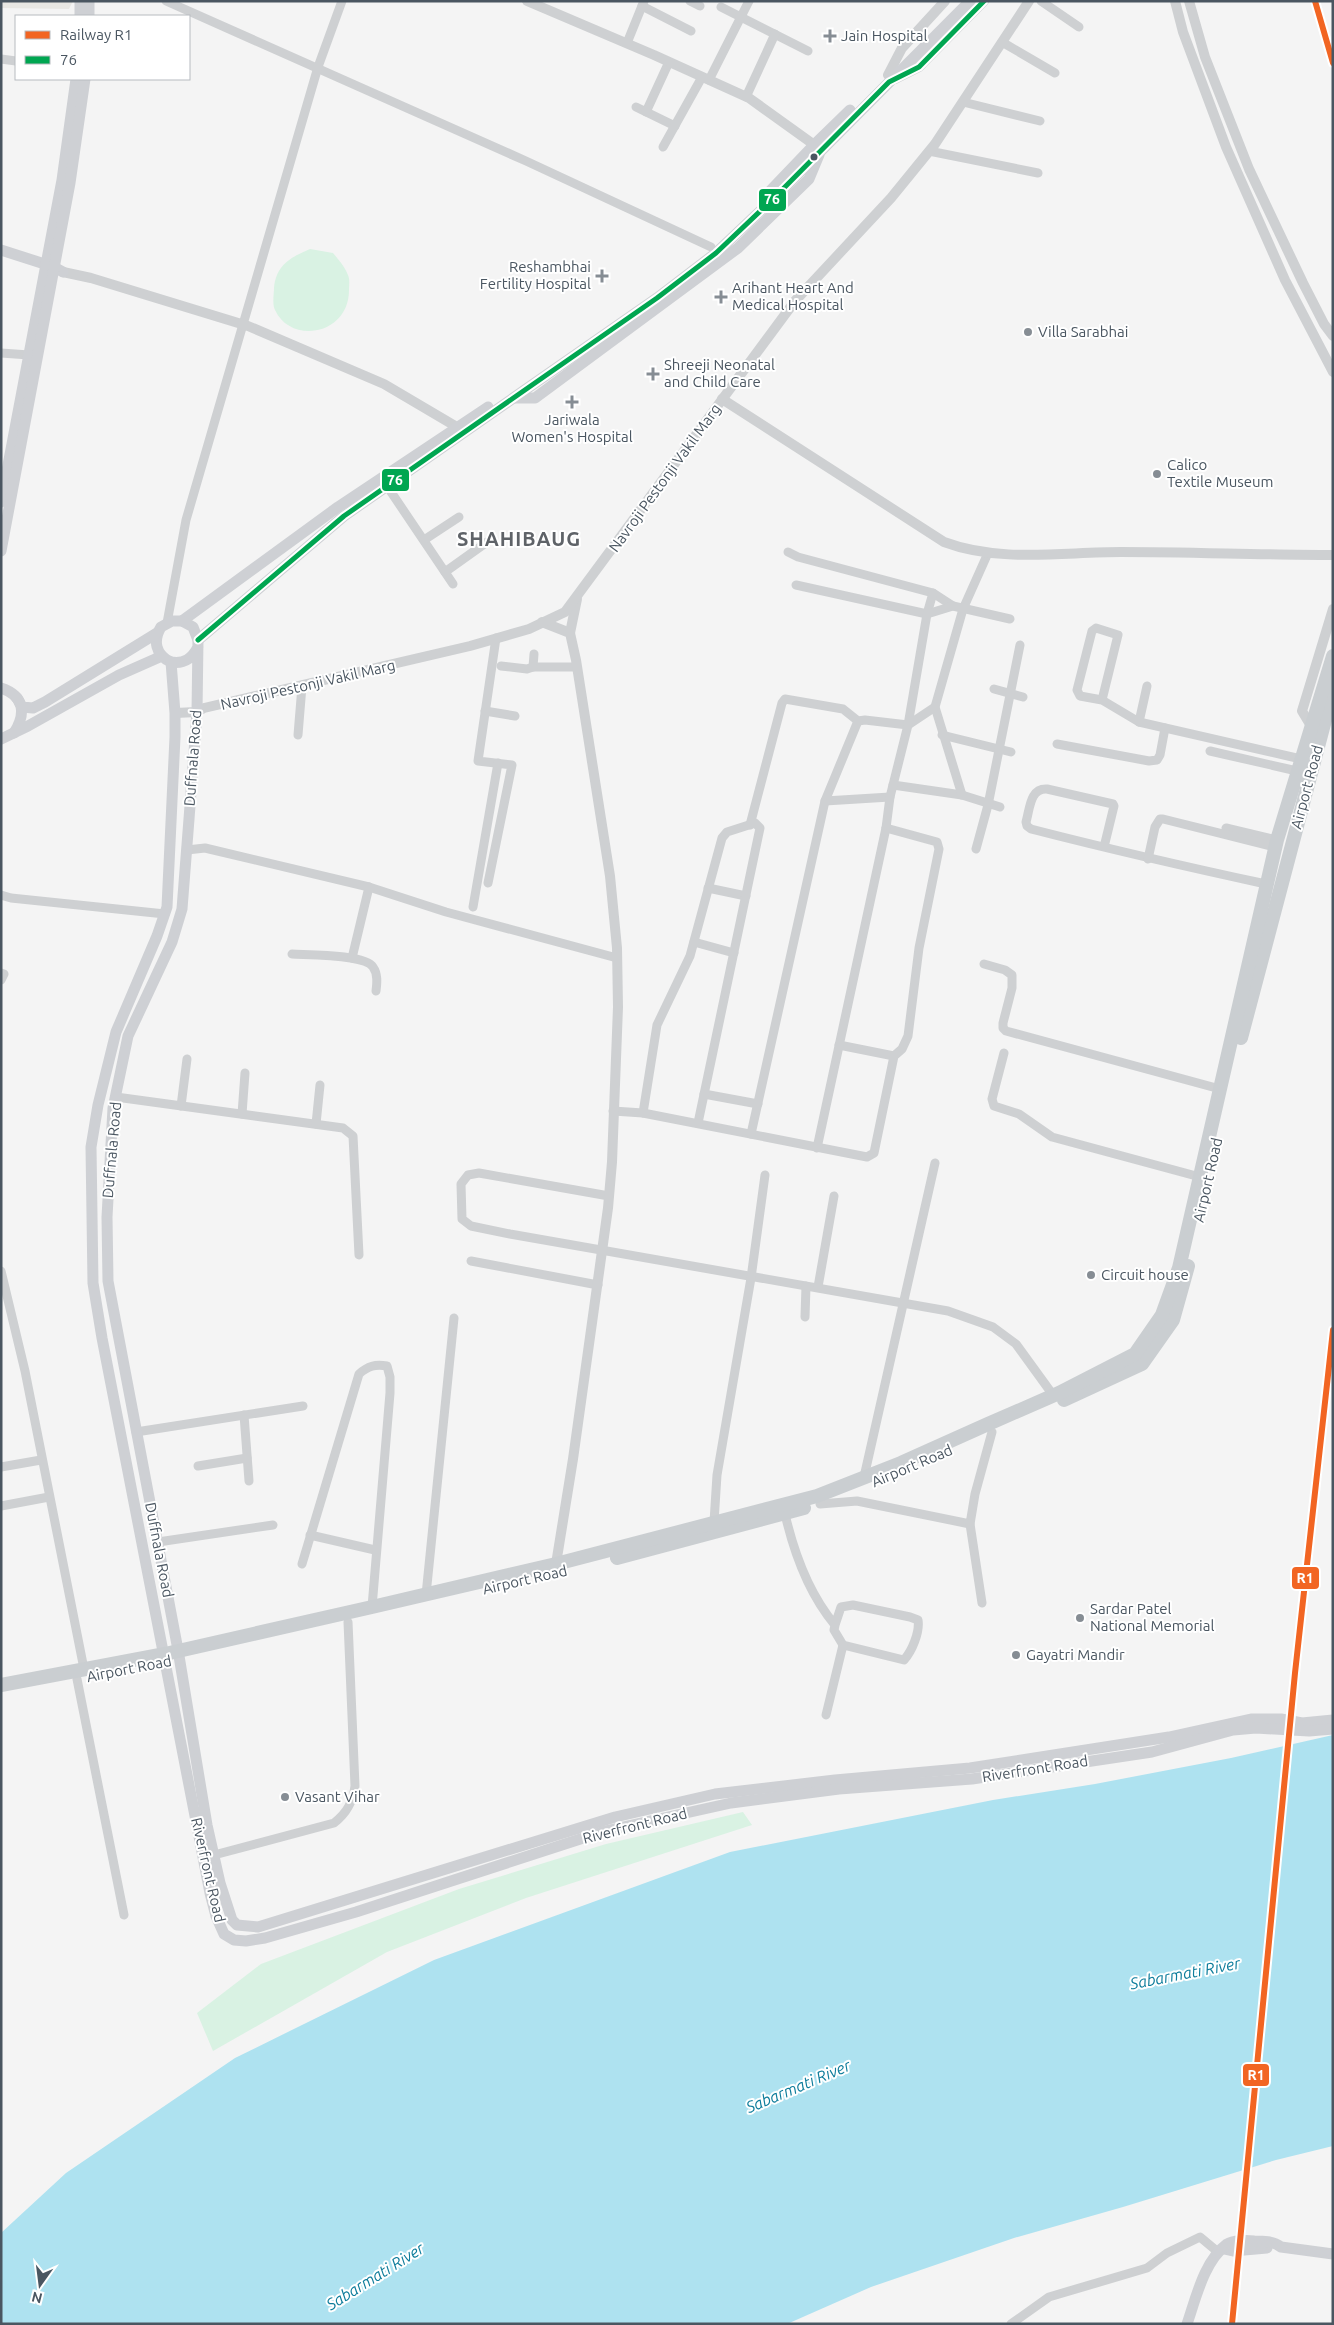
<svg xmlns="http://www.w3.org/2000/svg" width="1334" height="2325" viewBox="0 0 1334 2325" font-family="Ubuntu,sans-serif">
<style>
.commercial{fill:#e8e7e3}
.green{fill:#d9f2e3}
.water{fill:#aee2f0}
.lines{fill:none;stroke-linecap:round;stroke-linejoin:round}
.minor{stroke:#ced0d2;stroke-width:9}
.tertiary{stroke:#ced0d2;stroke-width:10}
.secondary{stroke:#ced0d4;stroke-width:11}
.primary{stroke:#caced1;stroke-width:14}
.bus-1-casing{stroke:#fff;stroke-width:9}
.bus-1{stroke:#00a651;stroke-width:5}
.rail-1-casing{stroke:#fff;stroke-width:10}
.rail-1{stroke:#f26522;stroke-width:6}
.poi-dot{fill:#868d94;stroke:#fff;stroke-width:2}
.bus-dot{fill:#4a5661;stroke:#fff;stroke-width:2}
.labels{text-anchor:middle;stroke-width:4;stroke-linejoin:round;paint-order:stroke}
.poi-label{font-size:15px;fill:#4a5661;stroke:#fff;text-anchor:start}
.street-label{font-size:15px;fill:#4a5661;stroke:#fff}
.water-label{font-size:16px;font-style:italic;fill:#0c7c9b;stroke:#fff}
.district-label{font-size:20px;font-weight:bold;letter-spacing:1px;fill:#5f6368;stroke:#fff}
.line-badge{stroke:#fff;stroke-width:2}
.badge-label{font-size:14px;text-anchor:middle;font-weight:bold;fill:#fff}
</style>
<rect width="100%" height="100%" fill="#f4f4f4"/>
<!-- commercial -->
<polygon class="commercial" points="1,1 73,1 69,9 1,8"/>
<!-- green -->
<g class="green">
<path d="M 310,249 L 333,253 C 338,259 345,267 348,275 C 350,279 349,286 349,290 C 349,335 291,345 275,310 C 272,304 274,294 274,288 C 276,265 291,257 310,249 Z"/>
<polygon points="743,1812 752,1825 526,1898 387,1952 213,2051 197,2013 261,1964 459,1889 606,1844"/>
</g>
<!-- water -->
<polygon class="water" points="1333,1735 1333,2146 1276,2160 1123,2207 1014,2238 871,2287 787,2324 1,2324 1,2233 66,2173 235,2058 434,1960 730,1852 993,1800 1095,1784 1231,1758"/>
<g class="lines">
<!-- minor -->
<g class="minor">
<polyline points="166,1 526,161 711,247"/>
<polyline points="690,1 700,6"/>
<polyline points="1041,1 1079,27"/>
<polyline points="642,6 691,31"/>
<polyline points="721,7 808,51"/>
<polyline points="1002,42 1055,73"/>
<polyline points="627,43 644,1"/>
<polyline points="1,59 16,61"/>
<polyline points="709,80 749,1"/>
<polyline points="746,97 775,34"/>
<polyline points="963,102 1040,121"/>
<polyline points="636,107 675,126"/>
<polyline points="646,112 669,62"/>
<polyline points="663,147 702,77"/>
<polyline points="929,151 1038,173"/>
<polyline points="1,353 29,355"/>
<polyline points="387,486 453,584"/>
<polyline points="424,540 459,517"/>
<polyline points="788,552 798,557 933,593 953,606"/>
<polyline points="445,572 487,542"/>
<polyline points="796,585 927,614 933,593"/>
<polyline points="167,623 186,520 318,67 342,1"/>
<polyline points="534,654 533,667 576,667"/>
<polyline points="501,666 527,669 533,667"/>
<polyline points="994,689 1023,697"/>
<polyline points="1102,700 1118,635 1096,628 1092,631 1077,690 1080,696 1102,700 1139,722 1301,759"/>
<polyline points="485,711 515,716"/>
<polyline points="1139,722 1147,686"/>
<polyline points="298,735 302,686"/>
<polyline points="942,735 1011,752"/>
<polyline points="1057,744 1149,761 1157,760 1160,755 1165,728"/>
<polyline points="1210,751 1297,771"/>
<polyline points="893,785 962,795 1000,807"/>
<polyline points="962,795 935,707 963,609 988,553"/>
<polyline points="825,801 890,797"/>
<polyline points="750,825 782,703 785,699 843,709 858,721 865,720 908,725 935,707"/>
<polyline points="1226,828 1277,840"/>
<path d="M 1104,847 L 1114,806 L 1113,804 L 1047,789 C 1030,788 1030,808 1026,822 L 1027,826 L 1031,829 C 1109,849 1187,867 1266,884"/>
<polyline points="976,849 988,805 1020,645"/>
<polyline points="187,850 205,848 369,887 446,912 617,958"/>
<polyline points="1148,859 1155,827 1160,819 1163,819 1275,847"/>
<polyline points="488,883 512,765 478,761 496,638"/>
<polyline points="708,888 746,896"/>
<polyline points="1,895 11,898 165,914"/>
<polyline points="473,907 498,763"/>
<polyline points="694,942 734,953"/>
<path d="M 292,954 C 308,955 365,954 373,967 C 378,974 377,983 376,991"/>
<polyline points="352,958 369,887"/>
<polyline points="984,964 1005,970 1012,975 1012,988 1003,1023 1003,1028 1006,1031 1220,1089"/>
<polyline points="1,973 4,974 1,980"/>
<polyline points="839,1045 894,1056"/>
<polyline points="1004,1053 992,1099 994,1106 1019,1114 1052,1137 1200,1177"/>
<polyline points="704,1094 758,1104"/>
<polyline points="116,1097 343,1128 353,1136 359,1255"/>
<polyline points="181,1106 187,1059"/>
<polyline points="613,1111 643,1113 657,1025 690,956 722,838 727,832 755,823 760,828 698,1123"/>
<polyline points="643,1113 867,1157 874,1153 894,1056 902,1049 908,1036 919,948 939,849 937,842 886,828"/>
<polyline points="242,1114 245,1073"/>
<polyline points="316,1124 320,1085"/>
<polyline points="751,1134 825,801 858,721"/>
<polyline points="817,1148 886,828 890,797 908,725 927,614 953,606 1010,619"/>
<polyline points="609,1196 479,1173 468,1175 461,1184 462,1219 471,1226 510,1234 948,1311 993,1327 1016,1344 1053,1395"/>
<polyline points="471,1261 598,1285"/>
<polyline points="1,1271 25,1371 84,1669"/>
<polyline points="818,1287 834,1196"/>
<polyline points="805,1317 806,1286"/>
<polyline points="244,1415 249,1481"/>
<polyline points="136,1432 303,1406"/>
<polyline points="198,1466 247,1458"/>
<polyline points="1,1467 41,1460"/>
<polyline points="864,1477 935,1163"/>
<polyline points="820,1504 857,1501 970,1524 975,1494 992,1432"/>
<polyline points="1,1506 49,1497"/>
<path d="M 785,1514 C 794,1553 809,1594 835,1625 L 841,1607 L 853,1605 L 910,1617 L 918,1620 C 920,1632 912,1651 904,1660 L 843,1645 L 834,1630 L 835,1625"/>
<polyline points="714,1522 717,1475 751,1278 765,1175"/>
<polyline points="970,1524 982,1603"/>
<polyline points="310,1535 375,1550"/>
<polyline points="158,1542 273,1525"/>
<path d="M 302,1564 L 359,1374 C 368,1366 375,1364 387,1366 L 390,1377 L 390,1393 L 372,1607"/>
<polyline points="426,1595 454,1318"/>
<polyline points="77,1679 124,1915"/>
<polyline points="826,1715 843,1645"/>
<path d="M 214,1855 L 334,1823 C 347,1813 353,1802 355,1786 L 348,1622"/>
<polyline points="1011,2324 1049,2297 1147,2268 1167,2253 1200,2237 1218,2252"/>
</g>
<!-- tertiary -->
<g class="tertiary">
<polyline points="527,1 654,55 749,98 820,149"/>
<polyline points="1175,1 1183,32 1226,147 1285,280 1333,372"/>
<polyline points="1189,1 1205,57 1249,169 1303,283 1324,324 1333,336"/>
<polyline points="888,75 902,48 945,1"/>
<polyline points="895,79 919,67 984,1"/>
<polyline points="63,272 91,278 248,326 384,384 462,430"/>
<path d="M 722,399 L 944,542 C 1000,563 1062,552 1121,552 C 1191,552 1262,555 1333,555"/>
<polyline points="542,622 570,633 576,660 610,876 617,948 618,1007 612,1162 608,1208 573,1459 556,1564 556,1573"/>
<polyline points="570,633 577,599"/>
<polyline points="175,713 197,712 204,708 470,646 529,629 565,612 795,301 891,198 935,144 1029,1"/>
<polyline points="1316,727 1311,726 1302,711 1333,609"/>
</g>
<!-- secondary -->
<g class="secondary">
<polyline points="80,1 80,16"/>
<polyline points="89,1 89,16"/>
<polyline points="770,191 814,145 850,110"/>
<polyline points="1,250 54,267 63,272"/>
<polyline points="514,398 535,398 738,248 809,179 819,155"/>
<polyline points="1,502 62,180 76,79"/>
<polyline points="1,551 70,183 85,79"/>
<polyline points="182,621 338,507 488,407"/>
<polyline points="198,640 344,516 657,298 716,253 773,199 970,1"/>
<path d="M 198,647 C 192,659 184,664 171,662 C 155,655 153,640 161,627 L 172,621 L 182,621 L 193,627 L 198,640 L 197,712 L 189,819 L 182,909 L 172,942 L 128,1036 L 113,1108 L 107,1217 L 108,1281 L 178,1650 L 207,1825 L 220,1883 L 232,1920 L 237,1925 L 258,1927 L 615,1817 L 715,1794 L 835,1780 L 970,1768 L 1169,1737 L 1251,1719 L 1281,1719 L 1302,1723 L 1333,1720"/>
<polyline points="171,662 175,713 175,737 167,907 157,936 116,1032 98,1105 91,1147 93,1283 102,1338 210,1893 216,1916 224,1934 234,1940 246,1941 265,1938 356,1912 605,1831 731,1803 839,1789 972,1779 1152,1752 1233,1730 1256,1728 1309,1731 1333,1729"/>
<path d="M 1,688 C 25,696 26,714 14,733"/>
<polyline points="17,698 22,707 33,708 45,702 157,633"/>
<polyline points="1,739 28,726 119,675 162,656"/>
<polyline points="1224,2249 1233,2251 1267,2248"/>
<path d="M 1187,2324 C 1196,2298 1204,2261 1227,2244 C 1233,2240 1247,2240 1254,2241 C 1263,2241 1273,2241 1281,2247 L 1333,2254"/>
</g>
<!-- primary -->
<g class="primary">
<polyline points="1241,1038 1333,690"/>
<polyline points="1064,1400 1142,1364 1173,1320 1188,1266"/>
<polyline points="617,1558 804,1508"/>
<polyline points="1,1685 165,1654 372,1607 556,1564 817,1496 901,1463 988,1424 1059,1393 1135,1354 1162,1315 1179,1268 1277,840 1333,656"/>
</g>
<!-- bus-1 casing -->
<g class="bus-1-casing">
<polyline id="bus-1" points="198,640 344,516 657,298 716,253 773,199 889,82 919,67 984,1"/>
</g>
<!-- bus-1 -->
<use href="#bus-1" class="bus-1"/>
<!-- rail-1 casing -->
<g class="rail-1-casing">
<g id="rail-1">
<polyline points="1315,1 1333,63"/>
<polyline points="1232,2324 1295,1673 1333,1330"/>
</g>
</g>
<!-- rail-1 -->
<use href="#rail-1" class="rail-1"/>
</g>
<!-- markers -->
<g class="poi-dot">
<path d="M827.5 28.5h5v5h5v5h-5v5h-5v-5h-5v-5h5z"/>
<path d="M599.5 268.5h5v5h5v5h-5v5h-5v-5h-5v-5h5z"/>
<path d="M718.5 289.5h5v5h5v5h-5v5h-5v-5h-5v-5h5z"/>
<circle cx="1028" cy="332" r="5"/>
<path d="M650.5 366.5h5v5h5v5h-5v5h-5v-5h-5v-5h5z"/>
<path d="M569.5 394.5h5v5h5v5h-5v5h-5v-5h-5v-5h5z"/>
<circle cx="1157" cy="474" r="5"/>
<circle cx="1091" cy="1275" r="5"/>
<circle cx="1080" cy="1618" r="5"/>
<circle cx="1016" cy="1655" r="5"/>
<circle cx="285" cy="1797" r="5"/>
</g>
<circle class="bus-dot" cx="814" cy="157" r="4.5"/>
<g class="labels">
<!-- poi labels -->
<g class="poi-label">
<text x="841" y="41">Jain Hospital</text>
<text x="591" y="272" text-anchor="end">Reshambhai<tspan x="591" dy="17">Fertility Hospital</tspan></text>
<text x="732" y="293">Arihant Heart And<tspan x="732" dy="17">Medical Hospital</tspan></text>
<text x="1038" y="337">Villa Sarabhai</text>
<text x="664" y="370">Shreeji Neonatal<tspan x="664" dy="17">and Child Care</tspan></text>
<text x="572" y="425" text-anchor="middle">Jariwala<tspan x="572" dy="17">Women's Hospital</tspan></text>
<text x="1167" y="470">Calico<tspan x="1167" dy="17">Textile Museum</tspan></text>
<text x="1101" y="1280">Circuit house</text>
<text x="1090" y="1614">Sardar Patel<tspan x="1090" dy="17">National Memorial</tspan></text>
<text x="1026" y="1660">Gayatri Mandir</text>
<text x="295" y="1802">Vasant Vihar</text>
</g>
<!-- street labels -->
<g class="street-label">
<text transform="translate(665 478) rotate(-54)" y="5">Navroji Pestonji Vakil Marg</text>
<text transform="translate(308 685) rotate(-13)" y="5">Navroji Pestonji Vakil Marg</text>
<text transform="translate(193 758) rotate(-86)" y="5">Duffnala Road</text>
<text transform="translate(1307 787) rotate(-75)" y="5">Airport Road</text>
<text transform="translate(112 1150) rotate(-85)" y="5">Duffnala Road</text>
<text transform="translate(1208 1180) rotate(-77)" y="5">Airport Road</text>
<text transform="translate(912 1466) rotate(-23)" y="5">Airport Road</text>
<text transform="translate(159 1550) rotate(79)" y="5">Duffnala Road</text>
<text transform="translate(525 1580) rotate(-13)" y="5">Airport Road</text>
<text transform="translate(129 1669) rotate(-11)" y="5">Airport Road</text>
<text transform="translate(1035 1769) rotate(-9)" y="5">Riverfront Road</text>
<text transform="translate(635 1826) rotate(-14)" y="5">Riverfront Road</text>
<text transform="translate(208 1870) rotate(77)" y="5">Riverfront Road</text>
</g>
<!-- water labels -->
<g class="water-label">
<text transform="translate(1185 1973) rotate(-11)" y="6">Sabarmati River</text>
<text transform="translate(798 2086) rotate(-23)" y="6">Sabarmati River</text>
<text transform="translate(375 2276) rotate(-32)" y="6">Sabarmati River</text>
</g>
<!-- district labels -->
<g class="district-label">
<text x="519" y="546">SHAHIBAUG</text>
</g>
</g>
<g class="line-badge">
<rect x="758" y="188" width="29" height="24" rx="5" fill="#00a651"/>
<rect x="381" y="468" width="29" height="24" rx="5" fill="#00a651"/>
<rect x="1291" y="1566" width="29" height="24" rx="5" fill="#f26522"/>
<rect x="1242" y="2063" width="28" height="24" rx="5" fill="#f26522"/>
</g>
<g class="badge-label">
<text x="772" y="204">76</text>
<text x="395" y="485">76</text>
<text x="1305" y="1583">R1</text>
<text x="1256" y="2080">R1</text>
</g>
<!-- border -->
<rect width="1334" height="2325" fill="none" stroke="#4a5661" stroke-width="5"/>
<!-- legend -->
<rect x="15" y="15" width="175" height="65" fill="#ffffff" stroke="#b7bbc0"/>
<rect x="25" y="31" width="25" height="8" fill="#f26522" stroke="#b7bbc0"/>
<text x="60" y="40" font-size="15" fill="#4a5661">Railway R1</text>
<rect x="25" y="56" width="25" height="8" fill="#00a651" stroke="#b7bbc0"/>
<text x="60" y="65" font-size="15" fill="#4a5661">76</text>
<!-- north arrow -->
<g transform="translate(40 2285) rotate(194)" stroke="#ffffff" stroke-width="4" paint-order="stroke">
<path d="M0-4L9 19L0 12L-9 19Z" fill="#4a5661"/>
<text y="-8" font-size="14" font-weight="bold" text-anchor="middle" fill="#4a5661">N</text>
</g>
</svg>
